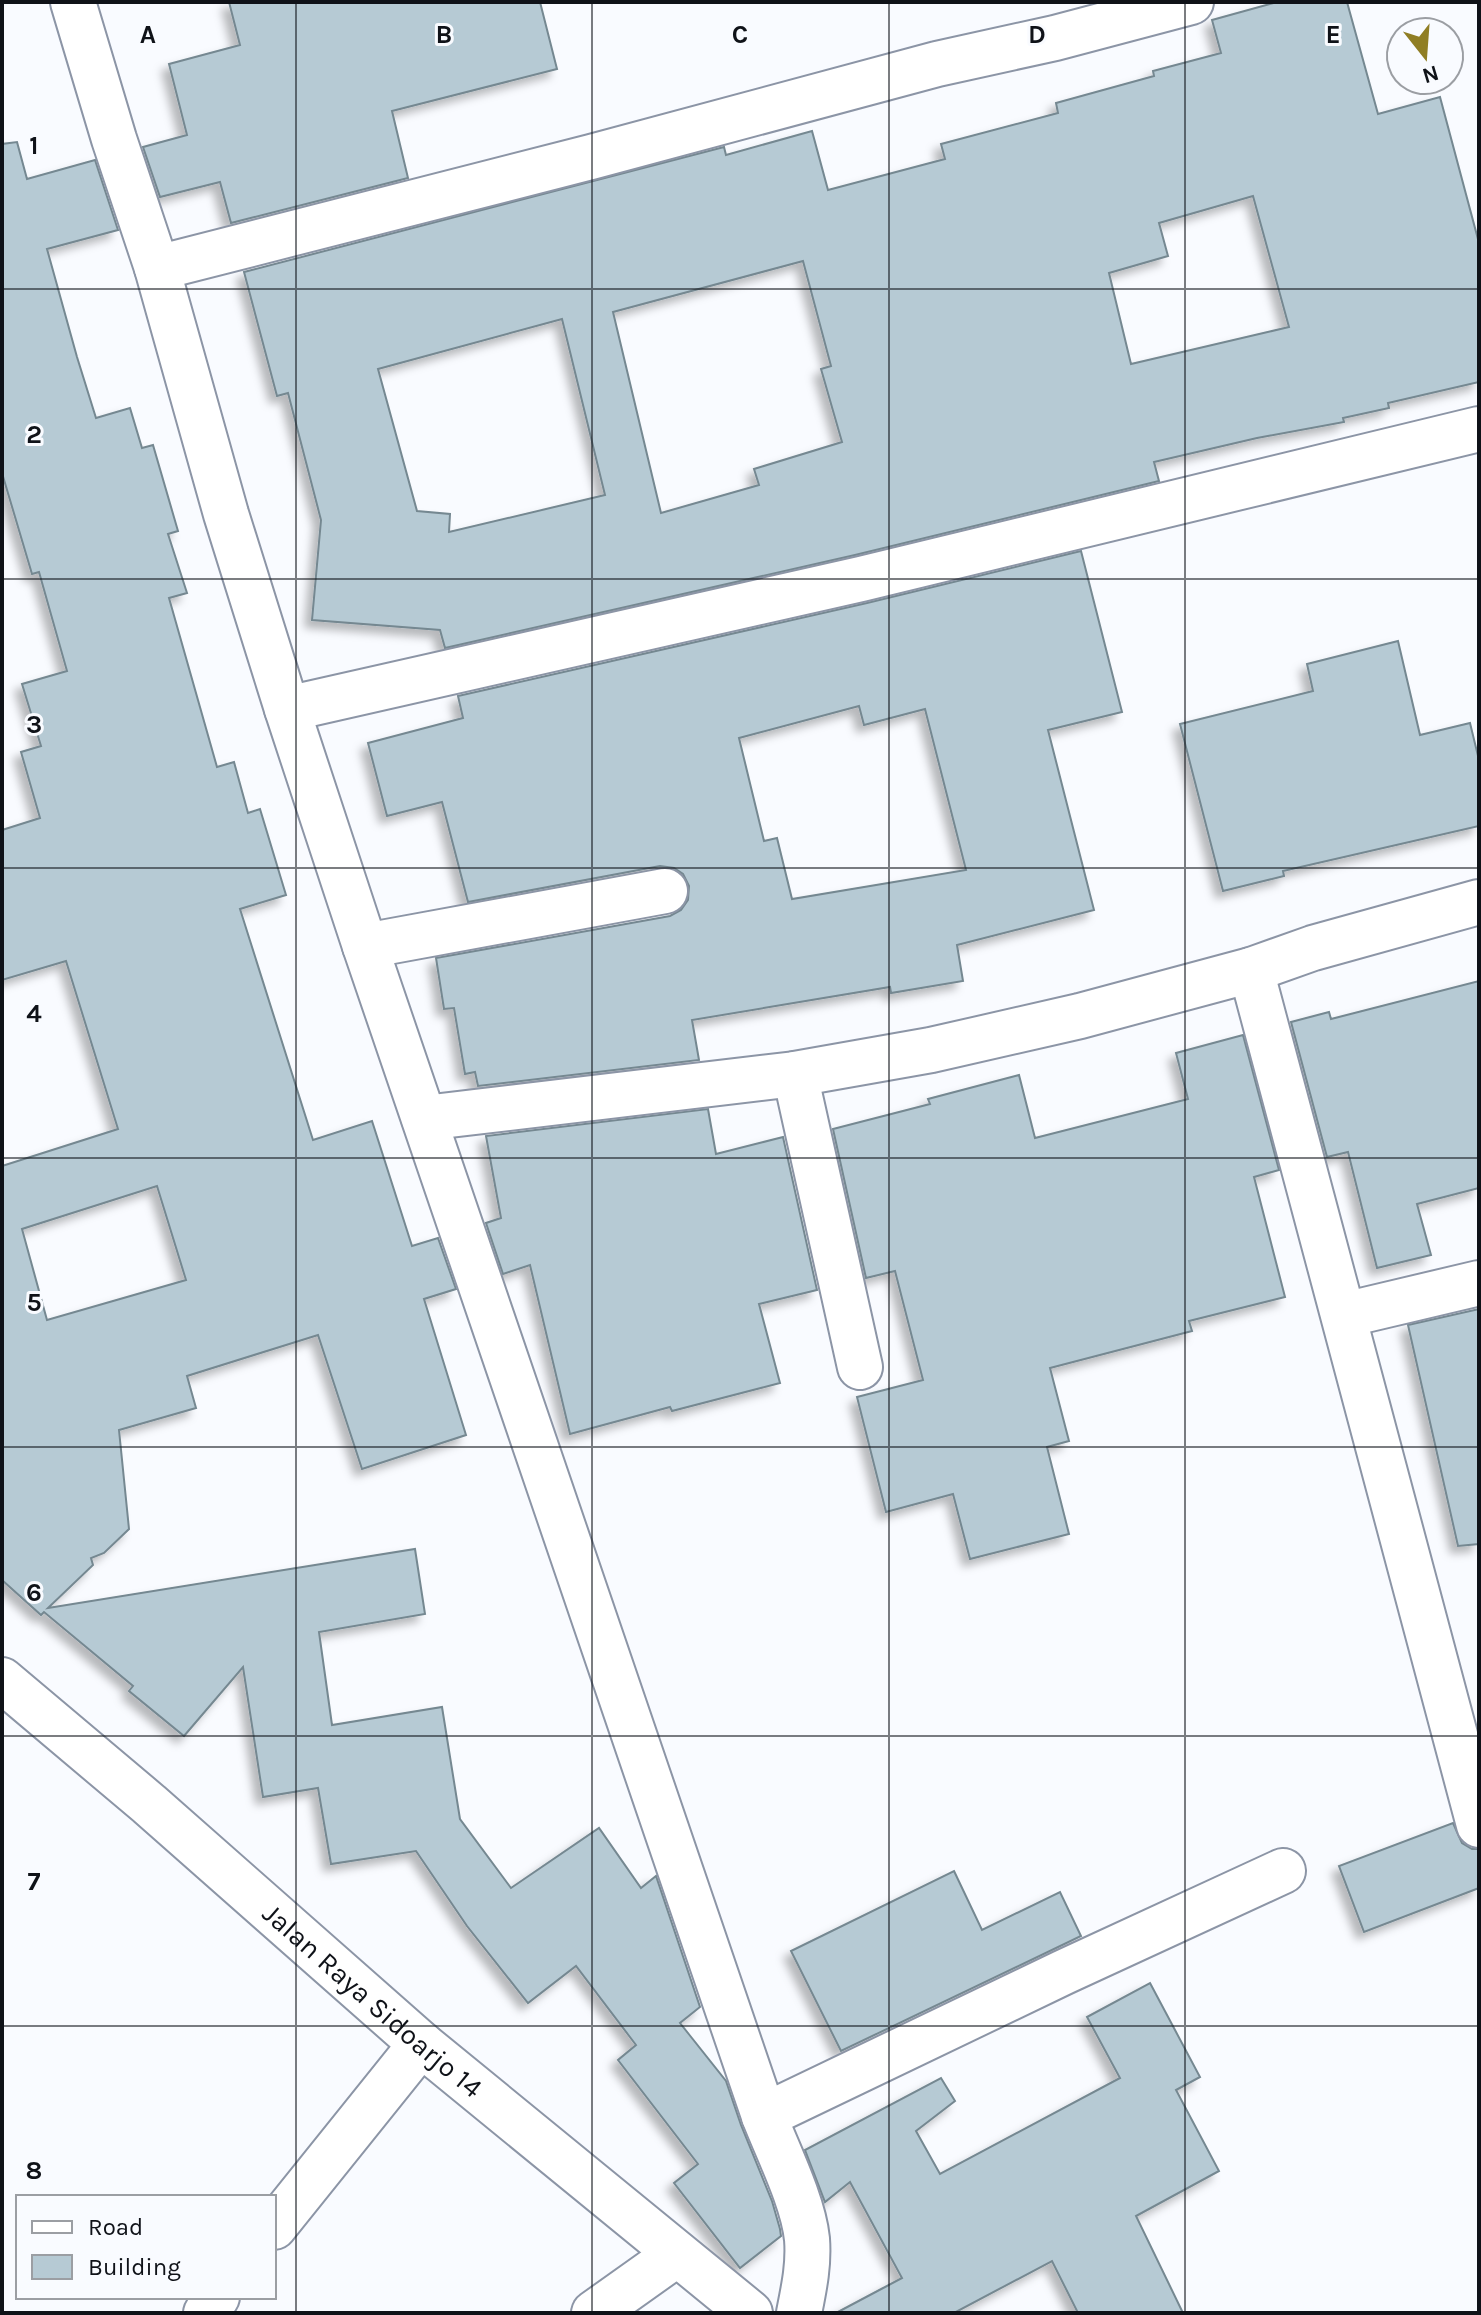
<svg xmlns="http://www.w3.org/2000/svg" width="1481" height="2315" viewBox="0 0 1481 2315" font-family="Karla,sans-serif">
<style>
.building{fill:#b6cad4;stroke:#758891;stroke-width:2;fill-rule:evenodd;filter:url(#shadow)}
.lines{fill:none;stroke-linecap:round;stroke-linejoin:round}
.minor-casing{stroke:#8c95a6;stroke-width:48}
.major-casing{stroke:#8c95a6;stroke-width:48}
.minor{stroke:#fff;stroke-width:44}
.major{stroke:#fff;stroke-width:44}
.grid{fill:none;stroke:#0f1218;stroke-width:2;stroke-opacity:0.55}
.labels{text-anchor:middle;stroke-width:6;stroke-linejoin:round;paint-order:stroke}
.street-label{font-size:28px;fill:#0f1218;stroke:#f9fbff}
.grid-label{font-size:26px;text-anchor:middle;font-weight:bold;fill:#0f1218;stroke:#f9fbff;stroke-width:6;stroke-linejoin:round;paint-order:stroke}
</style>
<defs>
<filter id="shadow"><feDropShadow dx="-7" dy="7" stdDeviation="4" flood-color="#0004"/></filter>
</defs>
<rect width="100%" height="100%" fill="#f9fbff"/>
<!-- building -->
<g class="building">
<polygon points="229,2 540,2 557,69 392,111 408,178 231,223 220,182 160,197 143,147 187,135 169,64 240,45"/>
<path d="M 1277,2 L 1347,2 L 1378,114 L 1440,97 L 1479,243 L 1479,382 L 1388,403 L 1389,408 L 1343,418 L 1344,422 L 1257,438 L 1154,462 L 1159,481 L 855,555 L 445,648 L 440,630 L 312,620 L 321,520 L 288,393 L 277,396 L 244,272 L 724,147 L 726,155 L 812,131 L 828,190 L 945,159 L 941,144 L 1058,113 L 1056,103 L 1154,76 L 1153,71 L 1221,53 L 1212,20 ZM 1253,196 L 1289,327 L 1131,364 L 1109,273 L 1168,256 L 1159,223 ZM 803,261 L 831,366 L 821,369 L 842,442 L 754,469 L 759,485 L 661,513 L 613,312 ZM 562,319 L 605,495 L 449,532 L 450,514 L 417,511 L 378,369 Z"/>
<path d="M 17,142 L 27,179 L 95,160 L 118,230 L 47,249 L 77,357 L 96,418 L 130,408 L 142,448 L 153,445 L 178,531 L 168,534 L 187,593 L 169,598 L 217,767 L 234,762 L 248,813 L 260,809 L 286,895 L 240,909 L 313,1140 L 372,1121 L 412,1246 L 438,1238 L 456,1289 L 424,1299 L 466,1435 L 362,1469 L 318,1335 L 187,1376 L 196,1408 L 119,1430 L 129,1529 L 104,1553 L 91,1558 L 93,1565 L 48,1608 L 415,1549 L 425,1614 L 319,1632 L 332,1725 L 442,1707 L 460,1819 L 511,1888 L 599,1828 L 641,1888 L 656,1876 L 700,2007 L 680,2023 L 726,2081 L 741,2125 L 772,2201 L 780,2229 L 781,2236 L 740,2268 L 674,2183 L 698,2164 L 618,2060 L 636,2045 L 576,1966 L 528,2003 L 467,1926 L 416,1851 L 331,1864 L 318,1788 L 263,1797 L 243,1667 L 184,1736 L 129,1691 L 133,1686 L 44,1612 L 41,1615 L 2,1580 L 2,1166 L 118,1129 L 66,961 L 2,980 L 2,830 L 40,818 L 21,752 L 41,746 L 22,684 L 67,671 L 39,572 L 32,574 L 2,473 L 2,144 ZM 157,1186 L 186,1280 L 47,1320 L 22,1229 Z"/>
<path d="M 1081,551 L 1122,712 L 1048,730 L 1094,910 L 957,945 L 963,981 L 891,993 L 890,987 L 692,1020 L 699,1060 L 478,1086 L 475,1072 L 465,1074 L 454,1008 L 444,1009 L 436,958 L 670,916 L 681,910 L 688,900 L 689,886 L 683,874 L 674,868 L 660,866 L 468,902 L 442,802 L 387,816 L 368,743 L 463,718 L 458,696 L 867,603 ZM 859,706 L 864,725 L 925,709 L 966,870 L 792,899 L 777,838 L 764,841 L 739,738 Z"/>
<polygon points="1398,641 1420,735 1470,723 1479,760 1479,826 1283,871 1284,876 1223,891 1180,724 1313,691 1307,664"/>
<polygon points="1479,981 1479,1188 1417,1204 1431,1255 1377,1268 1348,1152 1327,1157 1291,1022 1329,1012 1331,1019"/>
<polygon points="1243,1035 1279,1170 1254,1177 1285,1297 1189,1321 1192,1331 1050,1368 1069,1441 1047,1447 1069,1534 970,1559 953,1494 886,1512 857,1397 923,1380 895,1271 866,1278 833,1129 930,1104 928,1099 1019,1075 1035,1138 1188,1099 1176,1053"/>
<polygon points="708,1109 716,1154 783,1137 817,1290 759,1304 780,1383 672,1411 670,1407 570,1434 530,1265 503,1274 486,1223 501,1218 486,1136"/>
<polygon points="1479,1309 1479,1544 1458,1546 1408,1325"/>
<polygon points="1453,1823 1462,1843 1472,1849 1479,1849 1479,1888 1364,1932 1339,1866"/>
<polygon points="954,1871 982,1930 1060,1892 1081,1936 841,2051 791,1951"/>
<polygon points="1150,1983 1200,2077 1176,2090 1219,2171 1136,2216 1183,2313 1078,2313 1052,2261 954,2313 836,2313 902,2278 850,2182 825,2202 805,2150 941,2078 955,2101 916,2131 940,2174 1120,2078 1087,2017"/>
</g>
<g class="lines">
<!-- minor casing -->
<g class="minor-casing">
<g id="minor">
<path d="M 73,2 L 114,139 L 157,268 L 226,514 L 287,709 L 365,946 L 764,2116 C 778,2152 803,2201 807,2239 C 809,2265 804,2288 799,2313"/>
<polyline points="157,268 591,157 937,64 1055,38 1191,2"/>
<polyline points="287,709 861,579 1479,429"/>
<polyline points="365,946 665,891"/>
<polyline points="1251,970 1479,1825"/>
<polyline points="795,1074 860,1367"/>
<polyline points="424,1118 795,1074 931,1050 1080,1016 1251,970 1313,948 1479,902"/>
<polyline points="1344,1315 1479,1283"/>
<polyline points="764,2116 1064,1972 1283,1871"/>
<polyline points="274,2227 421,2044"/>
<polyline points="206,2313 217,2297"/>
<polyline points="594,2313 677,2254"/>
</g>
</g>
<!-- major casing -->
<g class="major-casing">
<g id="major">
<path id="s1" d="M 2,1680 L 149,1804 L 421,2044 L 750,2313"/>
</g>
</g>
<!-- minor -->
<use href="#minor" class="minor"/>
<!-- major -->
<use href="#major" class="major"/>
</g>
<!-- grid -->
<path class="grid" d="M 296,2 L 296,2313M 592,2 L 592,2313M 889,2 L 889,2313M 1185,2 L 1185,2313M 2,289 L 1479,289M 2,579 L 1479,579M 2,868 L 1479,868M 2,1158 L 1479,1158M 2,1447 L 1479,1447M 2,1736 L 1479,1736M 2,2026 L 1479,2026"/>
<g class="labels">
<!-- street labels -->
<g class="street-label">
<text dy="10" stroke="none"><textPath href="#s1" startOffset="490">Jalan Raya Sidoarjo 14</textPath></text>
</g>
</g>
<g class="grid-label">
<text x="148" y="43">A</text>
<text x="444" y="43">B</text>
<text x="740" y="43">C</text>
<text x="1037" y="43">D</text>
<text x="1333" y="43">E</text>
<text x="34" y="154">1</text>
<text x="34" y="443">2</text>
<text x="34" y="733">3</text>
<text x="34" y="1022">4</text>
<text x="34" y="1311">5</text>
<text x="34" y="1601">6</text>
<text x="34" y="1890">7</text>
<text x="34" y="2179">8</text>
</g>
<!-- border -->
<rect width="1481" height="2315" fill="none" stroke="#0f1218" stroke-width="8"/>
<!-- legend -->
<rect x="16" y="2195" width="260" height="104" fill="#f9fbff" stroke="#9b9ea3" stroke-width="2"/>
<rect x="32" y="2221" width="40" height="12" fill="#ffffff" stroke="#9b9ea3" stroke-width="2"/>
<text x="88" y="2235" font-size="24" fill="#0f1218">Road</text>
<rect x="32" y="2255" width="40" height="24" fill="#b6cad4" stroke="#9b9ea3" stroke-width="2"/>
<text x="88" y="2275" font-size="24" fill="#0f1218">Building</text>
<!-- north arrow -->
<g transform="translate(1425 56) rotate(163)"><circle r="38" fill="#f9fbff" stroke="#9b9ea3" stroke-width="2"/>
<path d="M0-6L14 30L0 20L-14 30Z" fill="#907e24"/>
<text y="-12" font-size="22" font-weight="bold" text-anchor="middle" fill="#0f1218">N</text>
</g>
</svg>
